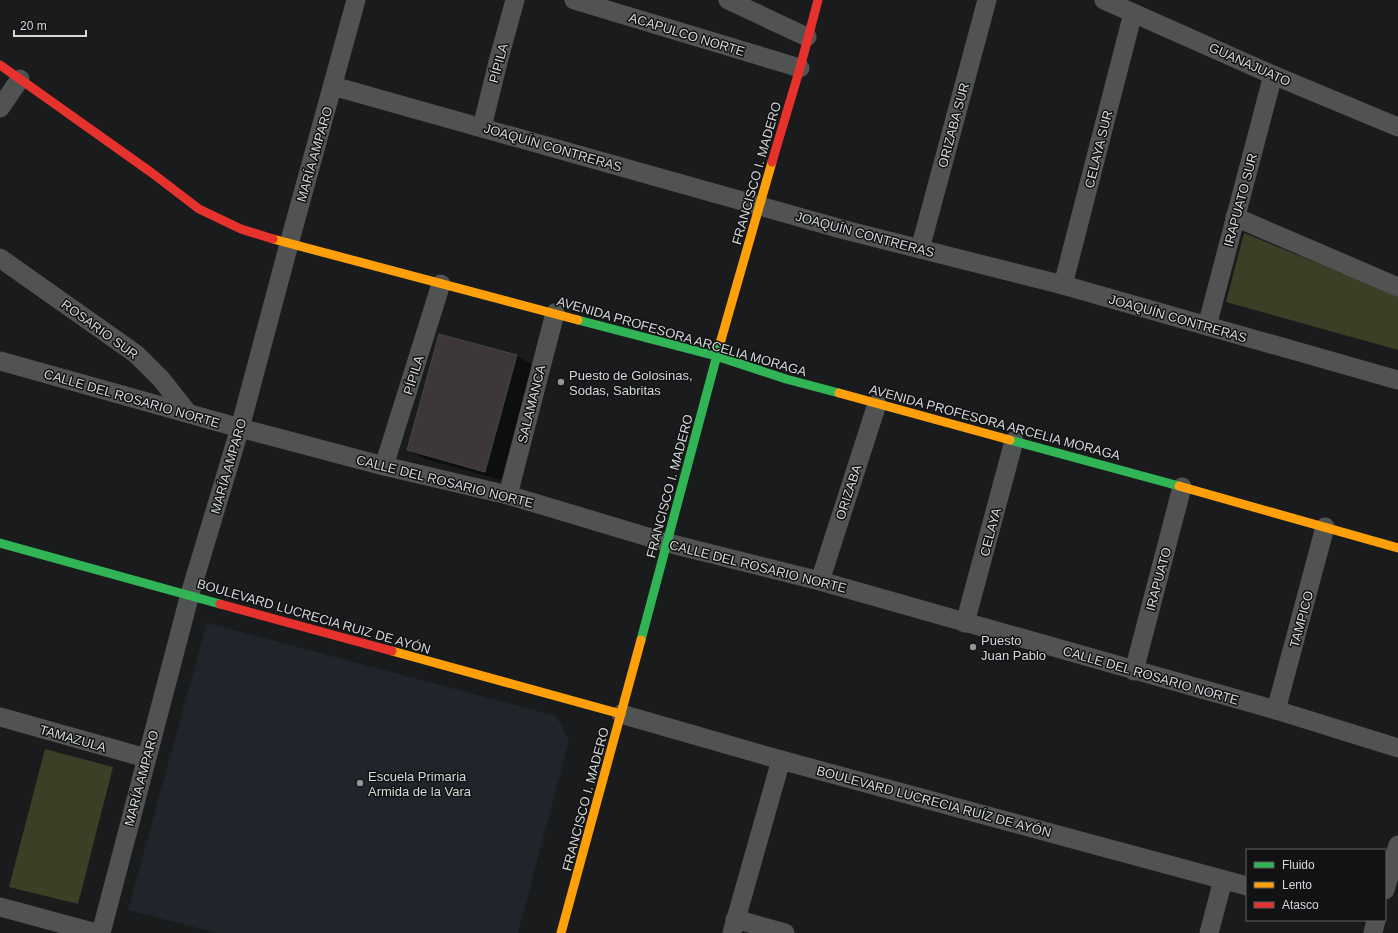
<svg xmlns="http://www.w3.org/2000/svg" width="1398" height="933" viewBox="0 0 1398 933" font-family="Helvetica,sans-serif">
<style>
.built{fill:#21252b}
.green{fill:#3b3f26}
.shadow{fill:#0007}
.building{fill:#3d373c;stroke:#454546}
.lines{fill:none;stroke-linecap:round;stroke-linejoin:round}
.street{stroke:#515252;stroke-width:19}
.fast{stroke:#30b455;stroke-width:9}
.slow{stroke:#ff9f0a;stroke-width:9}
.jam{stroke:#e5322d;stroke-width:9}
.poi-dot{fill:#949597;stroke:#101214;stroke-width:1.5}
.labels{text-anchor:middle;stroke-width:3;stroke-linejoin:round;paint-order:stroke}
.street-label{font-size:13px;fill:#d6d7d9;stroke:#101214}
.poi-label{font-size:13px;fill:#d6d7d9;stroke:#101214;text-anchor:start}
</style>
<rect width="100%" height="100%" fill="#1a1b1c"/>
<!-- built -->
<polygon class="built" points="207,623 556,716 569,740 518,933 217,933 128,910"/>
<!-- green -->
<g class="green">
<polygon points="1244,233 1398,296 1398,350 1226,302"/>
<polygon points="45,749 113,767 78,904 9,887"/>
</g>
<!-- shadow -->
<polygon class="shadow" points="517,356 533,365 501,480 425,459 408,450"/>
<!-- building -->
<polygon class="building" points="439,334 517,355 485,472 407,450"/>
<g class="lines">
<!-- street -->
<g class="street">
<polyline points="574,0 800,68"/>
<polyline points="728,0 807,37"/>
<polyline points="1104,0 1273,75 1398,127"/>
<polyline points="333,86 845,230 1063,285 1398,380"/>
<polyline points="0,108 20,79"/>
<polyline points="482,127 499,58 515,0"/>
<polyline points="1235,217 1398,287"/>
<polyline points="920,249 987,0"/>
<polyline points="0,258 136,354 161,379 188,413"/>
<polyline points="1063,285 1133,13"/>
<polyline points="1207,326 1273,75"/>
<polyline points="0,361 240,428 384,466 508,495 668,543 820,581 1276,710 1398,748"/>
<polyline points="384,466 441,284"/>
<polyline points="508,495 555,313"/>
<polyline points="820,581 877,404"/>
<polyline points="965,623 1014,441"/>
<polyline points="1134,671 1182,487"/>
<polyline points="1276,710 1325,527"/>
<polyline points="621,714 781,760 1247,886"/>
<polyline points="0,717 146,758"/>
<polyline points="1385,890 1398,845"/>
<polyline points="0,907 96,933"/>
<polyline points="735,919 785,933"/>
<polyline points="101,933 190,594 240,428 289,244 356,0"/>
<polyline points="732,933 781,760"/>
<polyline points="1209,933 1223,880"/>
<polyline points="1373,933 1376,920"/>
</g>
<!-- fast -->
<g class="fast">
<polyline points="578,320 716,356 786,379 839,393"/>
<polyline points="1010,440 1179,486"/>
<polyline points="0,543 220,604"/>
<polyline points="641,640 721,340"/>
</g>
<!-- slow -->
<g class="slow">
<polyline points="273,239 578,320"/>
<polyline points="721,340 772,162"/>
<polyline points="839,393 1010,440"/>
<polyline points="1179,486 1398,548"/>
<polyline points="392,651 621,714"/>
<polyline points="561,933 641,640"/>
</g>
<!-- jam -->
<g class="jam">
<polyline points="0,65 152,173 199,209 241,229 273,239"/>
<polyline points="772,162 800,68 818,0"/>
<polyline points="220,604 392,651"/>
</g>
</g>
<!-- markers -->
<g class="poi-dot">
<circle cx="561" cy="382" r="4"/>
<circle cx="973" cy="647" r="4"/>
<circle cx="360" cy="783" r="4"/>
</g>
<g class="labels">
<!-- street labels -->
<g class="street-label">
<text transform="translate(687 34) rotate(17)" y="5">ACAPULCO NORTE</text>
<text transform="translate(498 63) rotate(-75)" y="5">PÍPILA</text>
<text transform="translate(1250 64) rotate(24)" y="5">GUANAJUATO</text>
<text transform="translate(953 125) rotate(-75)" y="5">ORIZABA SUR</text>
<text transform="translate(553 147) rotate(16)" y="5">JOAQUÍN CONTRERAS</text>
<text transform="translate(1098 149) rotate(-76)" y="5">CELAYA SUR</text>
<text transform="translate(314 154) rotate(-74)" y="5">MARÍA AMPARO</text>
<text transform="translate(756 173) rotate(-74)" y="5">FRANCISCO I. MADERO</text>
<text transform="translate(1240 200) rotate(-75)" y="5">IRAPUATO SUR</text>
<text transform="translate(865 234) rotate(15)" y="5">JOAQUÍN CONTRERAS</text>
<text transform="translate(1178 318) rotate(16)" y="5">JOAQUÍN CONTRERAS</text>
<text transform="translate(100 329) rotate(36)" y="5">ROSARIO SUR</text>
<text transform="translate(682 336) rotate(16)" y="5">AVENIDA PROFESORA ARCELIA MORAGA</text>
<text transform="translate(413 375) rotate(-73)" y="5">PÍPILA</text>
<text transform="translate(132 398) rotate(16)" y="5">CALLE DEL ROSARIO NORTE</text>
<text transform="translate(531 404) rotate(-76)" y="5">SALAMANCA</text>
<text transform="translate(995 422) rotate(15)" y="5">AVENIDA PROFESORA ARCELIA MORAGA</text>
<text transform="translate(228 466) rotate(-74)" y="5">MARÍA AMPARO</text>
<text transform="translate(445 481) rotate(14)" y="5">CALLE DEL ROSARIO NORTE</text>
<text transform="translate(669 486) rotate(-75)" y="5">FRANCISCO I. MADERO</text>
<text transform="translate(848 492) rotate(-72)" y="5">ORIZABA</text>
<text transform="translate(990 532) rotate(-75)" y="5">CELAYA</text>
<text transform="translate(758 566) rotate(14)" y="5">CALLE DEL ROSARIO NORTE</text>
<text transform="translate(1158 579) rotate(-75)" y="5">IRAPUATO</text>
<text transform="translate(314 616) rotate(16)" y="5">BOULEVARD LUCRECIA RUIZ DE AYÓN</text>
<text transform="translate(1301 619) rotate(-75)" y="5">TAMPICO</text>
<text transform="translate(1151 675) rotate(16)" y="5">CALLE DEL ROSARIO NORTE</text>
<text transform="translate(73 738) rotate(16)" y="5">TAMAZULA</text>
<text transform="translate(141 778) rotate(-75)" y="5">MARÍA AMPARO</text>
<text transform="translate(585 799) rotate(-75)" y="5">FRANCISCO I. MADERO</text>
<text transform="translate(934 801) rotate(15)" y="5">BOULEVARD LUCRECIA RUÍZ DE AYÓN</text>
</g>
<!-- poi labels -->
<g class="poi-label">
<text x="569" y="380">Puesto de Golosinas,<tspan x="569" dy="15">Sodas, Sabritas</tspan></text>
<text x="981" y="645">Puesto<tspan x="981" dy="15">Juan Pablo</tspan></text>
<text x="368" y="781">Escuela Primaria<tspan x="368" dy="15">Armida de la Vara</tspan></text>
</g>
</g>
<!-- legend -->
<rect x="1246" y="849" width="140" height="72" fill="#101214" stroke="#5f6163"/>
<rect x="1254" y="862" width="20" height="6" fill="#30b455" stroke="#5f6163"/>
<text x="1282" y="869" font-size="12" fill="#d6d7d9">Fluido</text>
<rect x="1254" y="882" width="20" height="6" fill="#ff9f0a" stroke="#5f6163"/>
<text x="1282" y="889" font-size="12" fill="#d6d7d9">Lento</text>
<rect x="1254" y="902" width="20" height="6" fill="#e5322d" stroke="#5f6163"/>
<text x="1282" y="909" font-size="12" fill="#d6d7d9">Atasco</text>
<!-- scale -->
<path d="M14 30v6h72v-6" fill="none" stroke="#d6d7d9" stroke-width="2"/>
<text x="20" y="30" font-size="12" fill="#d6d7d9" stroke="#101214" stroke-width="3" paint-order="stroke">20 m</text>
</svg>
